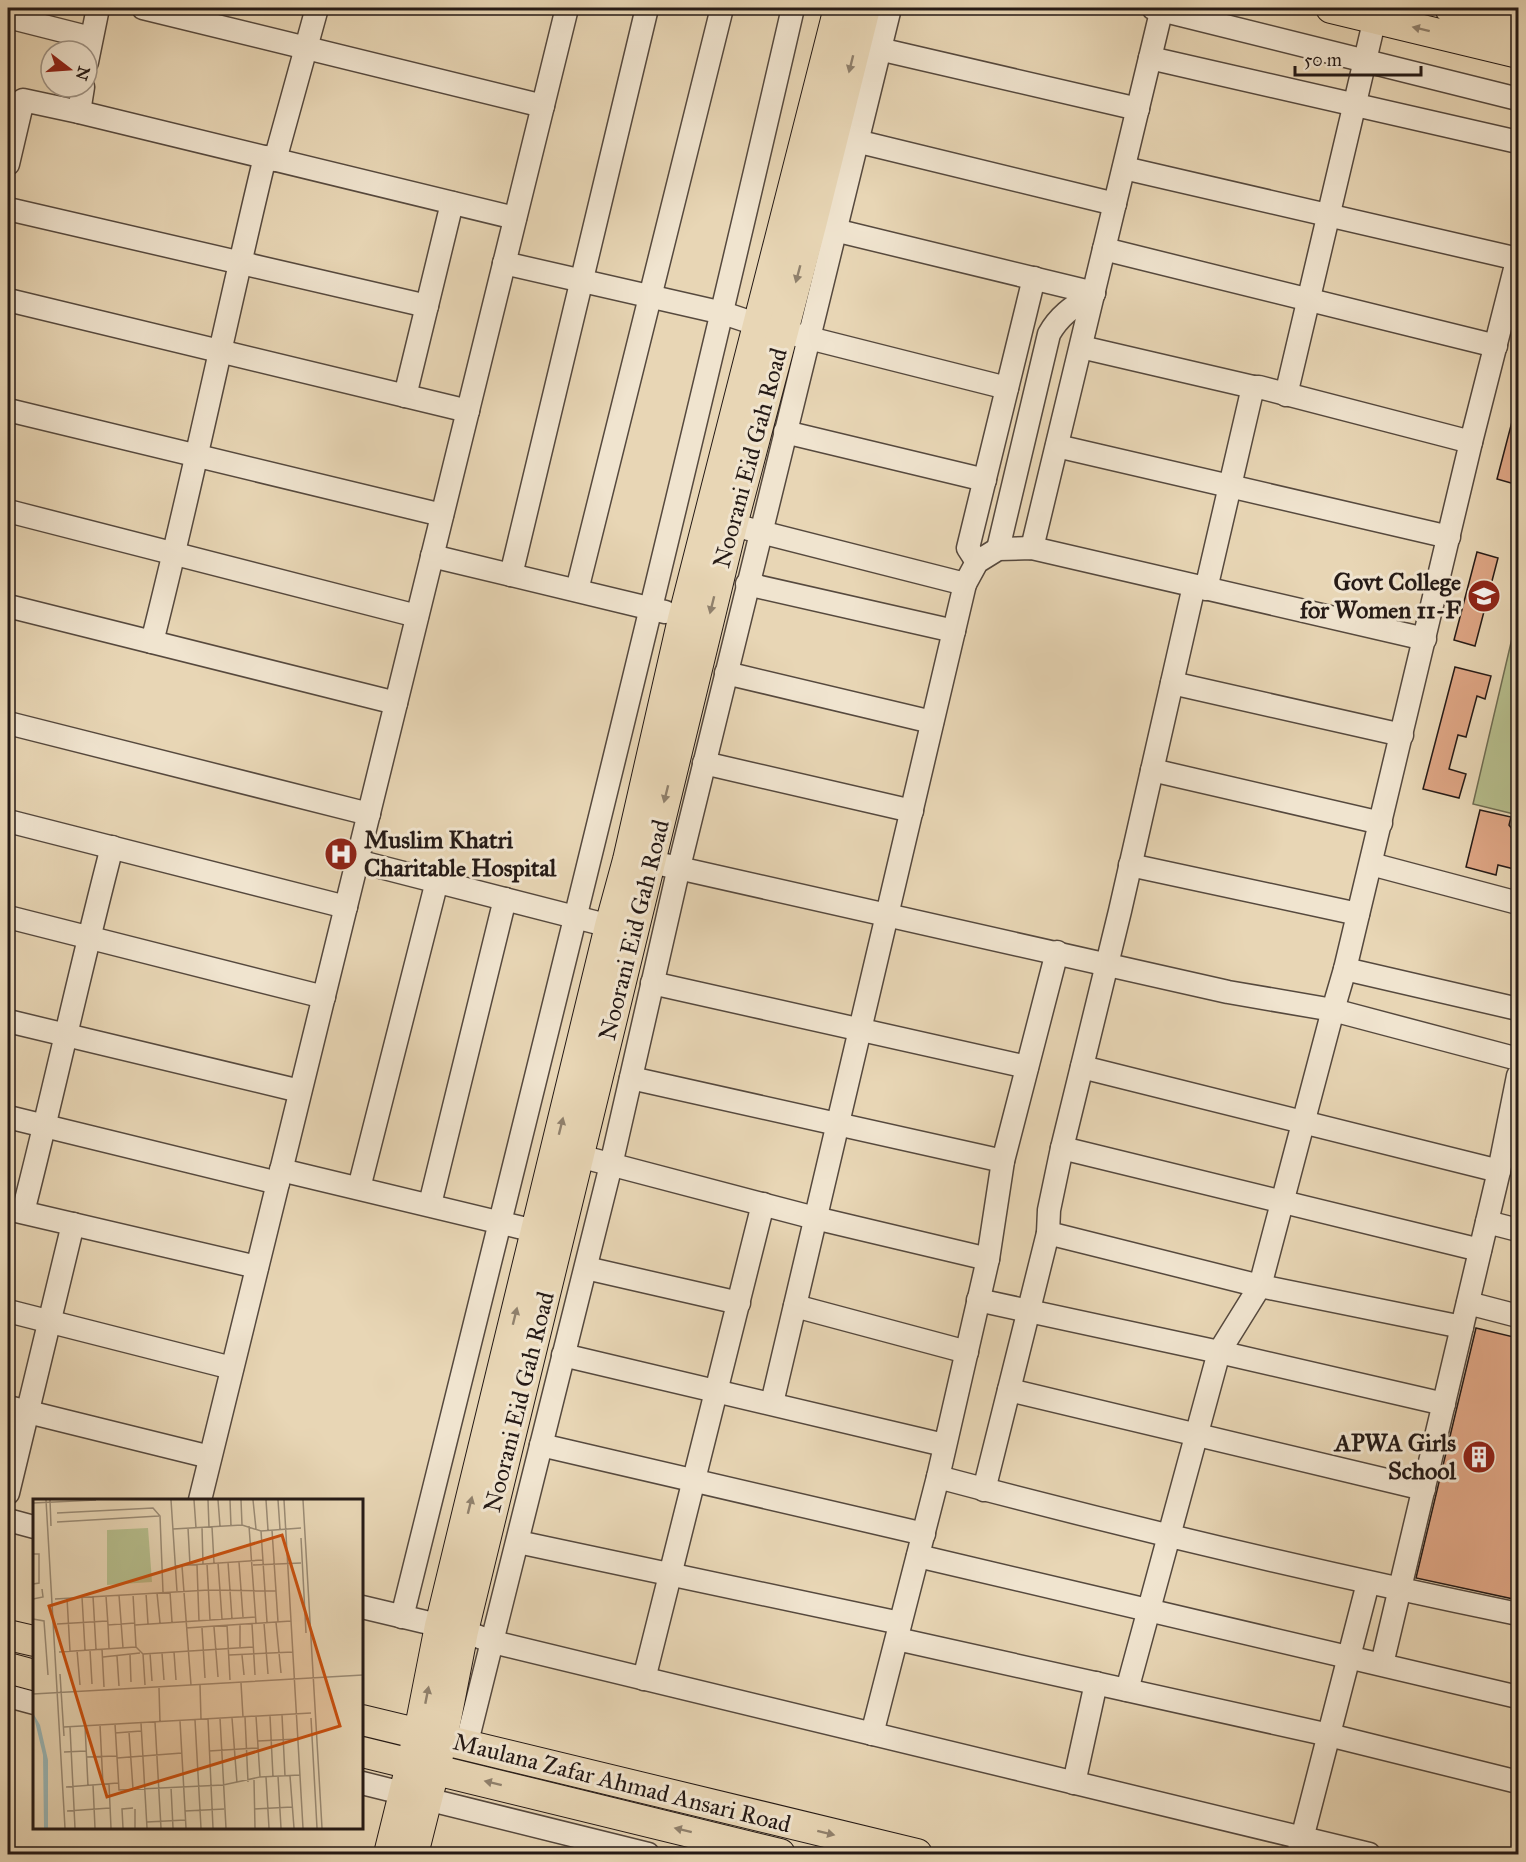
<svg xmlns="http://www.w3.org/2000/svg" width="1526" height="1862" viewBox="0 0 1526 1862" font-family="'IM FELL Great Primer',serif">
<style>
.green{fill:#b6be8d;stroke:#6e6c52;stroke-width:1.5}
.building{fill:#dfa685;stroke:#251a16;stroke-width:1.5}
.lines{fill:none;stroke-linecap:round;stroke-linejoin:round}
.minor-casing{stroke:#56493e;stroke-width:25}
.major-casing{stroke:#251a16;stroke-width:32}
.minor{stroke:#f0e4cf;stroke-width:22}
.major{stroke:#e8d6b5;stroke-width:30}
.oneway{fill:#90816d}
.labels{text-anchor:middle;stroke-width:6;stroke-linejoin:round;paint-order:stroke}
.street-label{font-size:24px;fill:#251a16;stroke:#f0e4cf}
.poi-label{font-size:24px;font-weight:bold;fill:#251a16;stroke:#f0e4cf;text-anchor:end}
.inset-road{fill:none;stroke:#9a8b75;stroke-width:1.5}
.view{fill:#cb500e;fill-opacity:0.15;stroke:#cb500e;stroke-width:3}
.inset-edge{fill:none;stroke:#251a16;stroke-width:3}
</style>
<rect width="100%" height="100%" fill="#e8d6b5"/>
<filter id="stains"><feTurbulence type="fractalNoise" baseFrequency=".00333" numOctaves="4"/><feColorMatrix values="0 0 0 0 .2 0 0 0 0 .09 0 0 0 0 .02 0 0 0 .5 -.17"/></filter>
<radialGradient id="worn" r=".72"><stop offset=".6" stop-color="#630" stop-opacity="0"/><stop offset="1" stop-color="#630" stop-opacity=".3"/></radialGradient>
<!-- green -->
<polygon class="green" points="1518,613 1518,815 1473,804"/>
<!-- building -->
<g class="building">
<polygon points="1514,414 1518,414 1518,485 1497,479"/>
<polygon points="1477,552 1498,558 1475,646 1454,640"/>
<polygon points="1455,667 1491,676 1485,699 1477,696 1466,737 1458,735 1449,769 1466,774 1459,798 1423,789"/>
<polygon points="1480,810 1511,817 1509,825 1518,837 1518,870 1498,865 1496,875 1466,867"/>
<polygon points="1476,1328 1518,1338 1518,1600 1416,1578"/>
</g>
<g class="lines">
<!-- minor casing -->
<g class="minor-casing">
<g id="minor">
<polyline points="143,8 543,106"/>
<polyline points="1153,8 1518,99"/>
<polyline points="8,17 91,38"/>
<polyline points="879,49 1138,109"/>
<polyline points="1150,58 1518,142"/>
<polyline points="87,62 98,8"/>
<polyline points="79,112 83,87"/>
<polyline points="856,141 1115,204"/>
<polyline points="275,160 317,8"/>
<polyline points="8,164 23,100 79,112 515,218"/>
<polyline points="1124,168 1518,259"/>
<polyline points="8,209 427,306"/>
<polyline points="818,226 1094,293"/>
<polyline points="1104,249 1496,346"/>
<polyline points="504,263 723,313 759,325"/>
<polyline points="8,300 468,411"/>
<polyline points="793,334 1007,388"/>
<polyline points="1081,347 1253,387"/>
<polyline points="1286,395 1375,18"/>
<polyline points="405,396 452,203"/>
<polyline points="8,410 442,515"/>
<polyline points="785,432 985,480"/>
<polyline points="1057,446 1449,537"/>
<polyline points="8,511 417,616"/>
<polyline points="745,528 965,584 977,562 998,549 1032,548 1425,639"/>
<polyline points="1032,548 1162,8"/>
<path d="M 998,549 L 1049,334 C 1060,314 1076,305 1094,293"/>
<polyline points="432,556 665,612"/>
<polyline points="977,562 968,548 1034,278"/>
<polyline points="511,575 647,8"/>
<polyline points="747,584 954,631"/>
<polyline points="1206,589 1253,387 1259,387 1471,442"/>
<polyline points="577,590 722,8"/>
<polyline points="8,606 396,703"/>
<path d="M 152,642 C 193,481 226,318 265,157"/>
<polyline points="726,673 932,722"/>
<polyline points="1172,683 1402,735"/>
<polyline points="8,723 369,814"/>
<polyline points="704,763 912,811"/>
<polyline points="1152,770 1381,823"/>
<polyline points="8,821 346,907"/>
<polyline points="357,861 610,926"/>
<polyline points="1371,864 1518,903"/>
<polyline points="665,865 1228,992 1333,1010 1518,1059"/>
<polyline points="1130,865 1358,914"/>
<polyline points="8,917 324,997"/>
<polyline points="1345,969 1518,1009"/>
<polyline points="652,983 1027,1067"/>
<polyline points="8,1021 300,1091"/>
<polyline points="1082,1067 1499,1171"/>
<polyline points="631,1078 1003,1161"/>
<polyline points="8,1117 278,1183"/>
<polyline points="1062,1148 1480,1250"/>
<polyline points="579,1156 815,1218 988,1259"/>
<polyline points="281,1170 535,1231"/>
<polyline points="359,1188 437,881"/>
<polyline points="430,1204 505,899"/>
<polyline points="8,1209 257,1267"/>
<path d="M 23,1212 C 54,1091 80,969 112,847"/>
<polyline points="1487,1222 1518,1230"/>
<polyline points="1048,1233 1260,1286 1462,1327"/>
<polyline points="586,1268 739,1303"/>
<polyline points="978,1300 1219,1352 1444,1404"/>
<polyline points="1468,1303 1518,1316"/>
<polyline points="795,1306 967,1352"/>
<polyline points="8,1311 232,1368"/>
<polyline points="563,1355 944,1445"/>
<polyline points="1009,1390 1424,1489"/>
<polyline points="772,1403 965,584"/>
<polyline points="8,1407 210,1457"/>
<polyline points="541,1445 924,1534"/>
<path d="M 938,1477 C 1130,1528 1324,1574 1518,1614"/>
<polyline points="984,1490 1048,1233 1049,1210 1062,1148 1120,911 1194,586"/>
<polyline points="8,1493 73,1224"/>
<polyline points="200,1500 567,8"/>
<polyline points="8,1520 34,1527"/>
<polyline points="518,1542 900,1623"/>
<polyline points="918,1556 1518,1697"/>
<polyline points="362,1607 463,1631 493,1642 1369,1854"/>
<path d="M 402,1617 C 535,1081 669,546 793,8"/>
<polyline points="897,1639 1329,1735 1518,1782"/>
<polyline points="1382,1664 1499,1171 1518,1076"/>
<polyline points="644,1679 763,1204"/>
<polyline points="1127,1690 1219,1352 1260,1286 1333,1010 1345,969 1471,442 1518,257"/>
<polyline points="8,1696 34,1703"/>
<polyline points="872,1734 938,1477 988,1259 1003,1161 1057,952"/>
<polyline points="466,1746 611,1165 679,867 890,8"/>
<polyline points="362,1783 648,1854"/>
<polyline points="1074,1783 1096,1683"/>
<polyline points="1298,1854 1368,1583"/>
</g>
</g>
<!-- major casing -->
<g class="major-casing">
<g id="major">
<polyline points="1331,8 1518,53"/>
<polyline points="1450,8 1518,24"/>
<polyline points="8,1635 34,1641"/>
<polyline points="8,1668 34,1675"/>
<polyline points="362,1720 917,1854"/>
<polyline points="362,1752 780,1854"/>
<polyline points="389,1854 419,1733 440,1626 610,926 628,860 683,619 839,8"/>
<polyline points="413,1854 442,1739 463,1631 732,525 811,225 865,8"/>
</g>
</g>
<!-- minor -->
<use href="#minor" class="minor"/>
<!-- major -->
<use href="#major" class="major"/>
</g>
<!-- one-way arrows -->
<defs><path id="oneway-solid" d="M-6-.8H1V-3.2L6.5 0L1 3.2V.8H-6Z" transform="scale(1.5)"/></defs>
<g class="oneway">
<use href="#oneway-solid" transform="translate(1421 29) rotate(-166)"/>
<use href="#oneway-solid" transform="translate(851 64) rotate(104)"/>
<use href="#oneway-solid" transform="translate(798 274) rotate(105)"/>
<use href="#oneway-solid" transform="translate(712 605) rotate(104)"/>
<use href="#oneway-solid" transform="translate(666 794) rotate(104)"/>
<use href="#oneway-solid" transform="translate(561 1126) rotate(-76)"/>
<use href="#oneway-solid" transform="translate(515 1316) rotate(-76)"/>
<use href="#oneway-solid" transform="translate(470 1505) rotate(-76)"/>
<use href="#oneway-solid" transform="translate(427 1695) rotate(-79)"/>
<use href="#oneway-solid" transform="translate(493 1783) rotate(-166)"/>
<use href="#oneway-solid" transform="translate(683 1830) rotate(-166)"/>
<use href="#oneway-solid" transform="translate(826 1833) rotate(14)"/>
</g>
<!-- icons -->
<defs>
<g id="university-disc" transform="scale(1.725)"><circle r="9.5" fill="#8f2418" stroke="#f0e4cf"/><path d="M0-5L7-2L0 1L-7-2ZM-4 1L0 2.5L4 1V4Q0 6-4 4Z" fill="#fff"/></g>
<g id="hospital-disc" transform="scale(1.725)"><circle r="9.5" fill="#8f2418" stroke="#f0e4cf"/><path d="M-5-5h3v3.5h4V-5h3V5h-3V1.5h-4V5h-3Z" fill="#fff"/></g>
<g id="building-disc" transform="scale(1.725)"><circle r="9.5" fill="#8f2418" stroke="#f0e4cf"/><path d="M-4-6H4V6H1V3H-1V6H-4ZM-2.5-4.3h1.7v1.8h-1.7ZM.8-4.3h1.7v1.8H.8ZM-2.5-1h1.7V.8h-1.7ZM.8-1h1.7V.8H.8Z" fill="#fff"/></g>
</defs>
<g fill-rule="evenodd">
<use href="#university-disc" x="1484" y="596"/>
<use href="#hospital-disc" x="341" y="854"/>
<use href="#building-disc" x="1479" y="1457"/>
</g>
<g class="labels">
<!-- street labels -->
<g class="street-label">
<text transform="translate(750 458) rotate(-75)" y="8">Noorani Eid Gah Road</text>
<text transform="translate(634 930) rotate(-76)" y="8">Noorani Eid Gah Road</text>
<text transform="translate(519 1402) rotate(-76)" y="8">Noorani Eid Gah Road</text>
<text transform="translate(622 1783) rotate(14)" y="8">Maulana Zafar Ahmad Ansari Road</text>
</g>
<!-- poi labels -->
<g class="poi-label">
<text x="1461" y="590">Govt College<tspan x="1461" dy="28">for Women 11-F</tspan></text>
<text x="364" y="848" text-anchor="start">Muslim Khatri<tspan x="364" dy="28">Charitable Hospital</tspan></text>
<text x="1456" y="1451">APWA Girls<tspan x="1456" dy="28">School</tspan></text>
</g>
</g>
<!-- overview -->
<g transform="translate(33 1499)">
<rect width="330" height="330" fill="#e8d6b5"/>
<path d="M 115,29 L 119,83 L 74,86 L 74,31 Z" fill="#b6be8d"/>
<path d="M 0,214 L 7,226 L 15,261 L 15,329 L 11,329 L 10,256 Z" fill="#9ab7b7"/>
<path class="inset-road" d="M 13,1 L 32,329M 17,1 L 18,27M 138,1 L 144,92M 161,1 L 163,29M 175,1 L 176,28M 185,1 L 187,27M 197,1 L 198,27M 208,1 L 209,26M 220,1 L 223,30M 233,1 L 235,31M 245,1 L 247,30M 251,1 L 270,329M 270,1 L 289,329M 0,4 L 63,1M 24,14 L 120,9 L 127,17 L 130,93M 24,23 L 126,17M 216,27 L 223,124M 169,28 L 170,65M 179,28 L 181,64M 155,29 L 157,66M 140,30 L 209,26 L 228,32 L 268,29M 239,31 L 245,123M 228,32 L 234,123M 268,39 L 273,134M 0,55 L 6,55 L 6,84 L 0,85M 195,63 L 199,120M 206,63 L 210,118M 185,64 L 189,120M 174,65 L 177,121M 164,66 L 166,122M 220,66 L 268,64M 142,67 L 230,61M 149,67 L 158,186M 137,93 L 139,123M 113,94 L 115,125M 124,94 L 127,124M 100,95 L 103,148 L 110,155 L 112,186M 86,96 L 90,149M 60,97 L 63,150M 73,97 L 75,126 L 102,124M 49,98 L 52,151M 34,99 L 37,152M 0,100 L 10,98 L 9,90M 22,100 L 176,91 L 243,92M 0,120 L 11,122 L 15,176M 243,123 L 248,174M 231,124 L 235,175M 24,125 L 74,122M 207,125 L 207,148M 219,125 L 222,176M 75,126 L 76,149M 102,126 L 223,118M 194,126 L 197,181M 181,128 L 185,178M 153,129 L 258,122M 169,129 L 172,179M 69,150 L 71,188M 44,151 L 47,186M 57,151 L 59,185M 26,153 L 103,148M 141,153 L 143,181M 117,154 L 119,182M 129,154 L 131,181M 110,155 L 220,148M 97,156 L 98,183M 196,156 L 260,153M 209,156 L 211,176M 84,157 L 86,187M 70,158 L 107,154M 27,175 L 31,237M 208,184 L 210,218M 167,186 L 168,220M 126,189 L 127,223M 0,195 L 330,176M 249,216 L 252,277M 237,217 L 240,278M 212,218 L 215,283M 187,219 L 193,329M 199,219 L 204,284M 278,219 L 284,329M 175,220 L 180,329M 162,221 L 168,329M 147,222 L 153,329M 122,223 L 128,329M 108,224 L 114,329M 82,225 L 86,291 L 190,286 L 227,278 L 223,217M 67,226 L 70,286M 52,227 L 55,287M 31,228 L 278,214M 37,228 L 42,329M 96,233 L 100,290M 82,234 L 108,232M 225,242 L 264,240M 176,252 L 225,249M 31,253 L 53,252M 53,258 L 84,257M 84,259 L 149,254M 245,277 L 248,329M 257,277 L 261,329M 227,278 L 267,276M 233,278 L 236,329M 221,281 L 222,329M 76,285 L 78,329M 60,286 L 62,329M 33,288 L 85,284M 138,288 L 140,329M 221,310 L 259,308M 34,312 L 77,309M 152,312 L 191,310M 114,323 L 152,321M 90,329 L 89,310 L 100,309M 102,329 L 102,310"/>
<path class="view" d="M 249,36 L 307,227 L 74,298 L 16,107 Z"/>
<rect width="330" height="330" class="inset-edge"/>
</g>
<!-- margin -->
<rect width="1526" height="1862" fill="none" stroke="#e8d6b5" stroke-width="30"/>
<rect x="9" y="9" width="1508" height="1844" fill="none" stroke="#251a16" stroke-width="3"/>
<rect x="15" y="15" width="1496" height="1832" fill="none" stroke="#251a16" stroke-width="1.5"/>
<!-- north arrow -->
<g transform="translate(69 69) rotate(107)"><circle r="28" fill="#f0e4cf" stroke="#9f9385" stroke-width="1.5"/>
<path d="M0-4.5L10 22L0 15L-10 22Z" fill="#8f2418"/>
<text y="-9" font-size="16" font-weight="bold" text-anchor="middle" fill="#251a16">N</text>
</g>
<!-- scale -->
<path d="M1295 66v9h126v-9" fill="none" stroke="#251a16" stroke-width="3"/>
<text x="1304" y="66" font-size="18" fill="#251a16" stroke="#f0e4cf" stroke-width="4.5" paint-order="stroke">50 m</text>
<rect width="100%" height="100%" filter="url(#stains)"/>
<rect width="100%" height="100%" fill="url(#worn)"/>
</svg>
